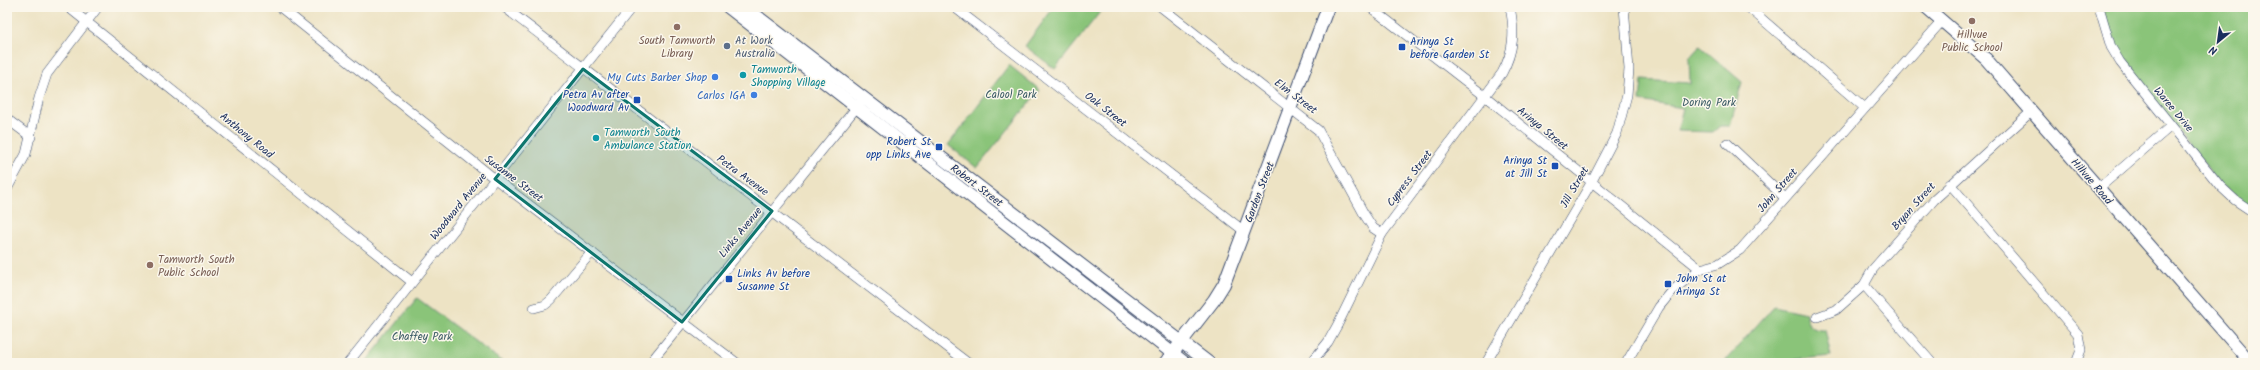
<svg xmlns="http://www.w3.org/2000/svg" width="2260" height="370" viewBox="0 0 2260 370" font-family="Kalam,sans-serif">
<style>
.green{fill:#8ac479;stroke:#527a6c}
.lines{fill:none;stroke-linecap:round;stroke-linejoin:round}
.minor-casing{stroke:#3a4a6d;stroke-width:10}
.tertiary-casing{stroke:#3a4a6d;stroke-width:14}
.minor{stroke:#fff;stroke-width:9}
.tertiary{stroke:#fff;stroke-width:12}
.marked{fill:#0f766e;fill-opacity:0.2;stroke:#0f766e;stroke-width:3;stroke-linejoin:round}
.education-dot{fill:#8d6e63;stroke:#fbf7ec;stroke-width:1.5}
.service-dot{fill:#5c6f8a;stroke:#fbf7ec;stroke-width:1.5}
.transit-dot{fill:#1a4fb4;stroke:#fbf7ec;stroke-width:1.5}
.culture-dot{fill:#0f9aa8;stroke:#fbf7ec;stroke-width:1.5}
.shop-dot{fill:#3f7fe0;stroke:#fbf7ec;stroke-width:1.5}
.labels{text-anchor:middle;stroke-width:3;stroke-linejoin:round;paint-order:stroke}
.education-label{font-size:11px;fill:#785e54;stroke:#fbf7ec}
.service-label{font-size:11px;fill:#4e5e75;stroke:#fbf7ec;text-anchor:start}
.transit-label{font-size:11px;fill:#164399;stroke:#fbf7ec;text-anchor:start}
.culture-label{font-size:11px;fill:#0d838f;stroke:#fbf7ec;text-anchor:start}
.shop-label{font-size:11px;fill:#366cbe;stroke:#fbf7ec;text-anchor:end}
.park-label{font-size:11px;fill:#3c5c66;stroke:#fbf7ec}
.street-label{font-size:11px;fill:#1b2f5e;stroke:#fbf7ec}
</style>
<rect width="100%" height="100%" fill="#fbf7ec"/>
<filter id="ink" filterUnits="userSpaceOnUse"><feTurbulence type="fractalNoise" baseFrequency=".025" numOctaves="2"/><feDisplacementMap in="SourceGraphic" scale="8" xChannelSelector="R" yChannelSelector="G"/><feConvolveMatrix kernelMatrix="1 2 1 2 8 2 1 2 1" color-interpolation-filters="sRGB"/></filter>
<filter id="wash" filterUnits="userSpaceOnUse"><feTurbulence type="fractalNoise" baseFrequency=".012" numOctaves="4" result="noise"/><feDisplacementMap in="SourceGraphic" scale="16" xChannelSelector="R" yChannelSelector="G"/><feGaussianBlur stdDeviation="0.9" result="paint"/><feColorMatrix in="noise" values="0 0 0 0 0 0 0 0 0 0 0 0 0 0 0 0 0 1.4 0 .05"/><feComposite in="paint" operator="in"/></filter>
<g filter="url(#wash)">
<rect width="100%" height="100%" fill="#ede3c4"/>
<!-- green -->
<g class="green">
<polygon points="1054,7 1104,7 1055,69 1025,46"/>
<polygon points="2102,7 2253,7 2253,209 2220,184 2117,53"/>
<polygon points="1700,46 1742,82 1730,126 1720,126 1713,132 1677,131 1683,108 1640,101 1642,80 1690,83 1689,58"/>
<polygon points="1009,65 1040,90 977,168 948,145"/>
<polygon points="417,298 504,363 365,363"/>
<path d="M 1774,306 L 1806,313 C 1805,325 1814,331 1825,330 L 1831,356 L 1759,363 L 1727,363 L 1725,361 Z"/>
</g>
</g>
<g filter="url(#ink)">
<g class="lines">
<!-- minor casing -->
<g class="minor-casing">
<g id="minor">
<polyline points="68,7 412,282"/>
<polyline points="280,7 490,175 737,363"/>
<polyline points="504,7 968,363"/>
<polyline points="954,7 1244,231"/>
<polyline points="1161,7 1318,130 1364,214 1373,228 1382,234"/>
<polyline points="1370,7 1486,97 1700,269"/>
<polyline points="1748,7 1865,108"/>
<polyline points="2099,7 2111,47 2120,62 2220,186 2235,200 2253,212"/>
<polyline points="7,119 31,137"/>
<polyline points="1727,143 1785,198"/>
<polyline points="1950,184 2078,334 2081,350 2076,363"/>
<polyline points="2099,188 2171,126"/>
<polyline points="7,189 26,154 39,98 47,74 98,7"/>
<polyline points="1864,285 1932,363"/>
<polyline points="534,308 545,305 551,300 592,252"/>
<polyline points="1817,317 1836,310 1864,285 1873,269 1934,200 2032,111"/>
<polyline points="348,363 632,7"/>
<polyline points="650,363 860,103"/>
<path d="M 1311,363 L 1328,342 L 1338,324 L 1382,234 L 1502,73 C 1514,51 1515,32 1510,7"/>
<polyline points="1486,363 1591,183 1617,133 1627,95 1629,69 1624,7"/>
<polyline points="1626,363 1659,307 1673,290 1700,269 1718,264 1740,250 1942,21"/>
</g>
</g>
<!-- tertiary casing -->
<g class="tertiary-casing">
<g id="tertiary">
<polyline points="728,7 1185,363"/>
<polyline points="745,7 1209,363"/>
<polyline points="1926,7 1986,59 2251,363"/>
<polyline points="1165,363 1214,300 1224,284 1328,7"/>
</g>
</g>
<!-- minor -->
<use href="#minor" class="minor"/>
<!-- tertiary -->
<use href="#tertiary" class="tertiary"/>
</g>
</g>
<!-- marked area -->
<path class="marked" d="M 583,69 L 772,211 L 682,322 L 495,179 Z"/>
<!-- markers -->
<g class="education-dot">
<circle cx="1972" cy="21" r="4"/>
<circle cx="677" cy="27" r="4"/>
<circle cx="150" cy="265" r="4"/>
</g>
<circle class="service-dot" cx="727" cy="46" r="4"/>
<g class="transit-dot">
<rect x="1398" y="43" width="8" height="8" rx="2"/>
<rect x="633" y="96" width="8" height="8" rx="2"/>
<rect x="935" y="143" width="8" height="8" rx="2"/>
<rect x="1551" y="162" width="8" height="8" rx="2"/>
<rect x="725" y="275" width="8" height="8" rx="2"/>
<rect x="1664" y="280" width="8" height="8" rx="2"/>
</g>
<g class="culture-dot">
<circle cx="743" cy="75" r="4"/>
<circle cx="596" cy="138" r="4"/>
</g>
<g class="shop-dot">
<circle cx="715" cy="77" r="4"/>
<circle cx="754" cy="95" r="4"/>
</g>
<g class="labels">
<!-- education labels -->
<g class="education-label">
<text x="1972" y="38">Hillvue<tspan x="1972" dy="13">Public School</tspan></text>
<text x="677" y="44">South Tamworth<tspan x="677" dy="13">Library</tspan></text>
<text x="158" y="263" text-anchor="start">Tamworth South<tspan x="158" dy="13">Public School</tspan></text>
</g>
<!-- service labels -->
<g class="service-label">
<text x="735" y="44">At Work<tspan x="735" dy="13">Australia</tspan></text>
</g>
<!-- transit labels -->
<g class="transit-label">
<text x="1410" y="45">Arinya St<tspan x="1410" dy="13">before Garden St</tspan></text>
<text x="629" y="98" text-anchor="end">Petra Av after<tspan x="629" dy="13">Woodward Av</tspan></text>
<text x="931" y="145" text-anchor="end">Robert St<tspan x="931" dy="13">opp Links Ave</tspan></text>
<text x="1547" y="164" text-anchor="end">Arinya St<tspan x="1547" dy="13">at Jill St</tspan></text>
<text x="737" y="277">Links Av before<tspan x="737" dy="13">Susanne St</tspan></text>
<text x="1676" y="282">John St at<tspan x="1676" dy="13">Arinya St</tspan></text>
</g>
<!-- culture labels -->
<g class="culture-label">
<text x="751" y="73">Tamworth<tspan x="751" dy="13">Shopping Village</tspan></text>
<text x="604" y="136">Tamworth South<tspan x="604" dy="13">Ambulance Station</tspan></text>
</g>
<!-- shop labels -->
<g class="shop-label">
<text x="707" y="81">My Cuts Barber Shop</text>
<text x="746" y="99">Carlos IGA</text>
</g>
<!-- park labels -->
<g class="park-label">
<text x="1011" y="98">Calool Park</text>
<text x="1709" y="106">Doring Park</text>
<text x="422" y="340">Chaffey Park</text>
</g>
<!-- street labels -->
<g class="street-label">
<text transform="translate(1296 96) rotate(37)" y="4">Elm Street</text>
<text transform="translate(1106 109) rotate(38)" y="4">Oak Street</text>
<text transform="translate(2174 109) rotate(50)" y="4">Waree Drive</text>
<text transform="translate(1543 128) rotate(39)" y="4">Arinya Street</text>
<text transform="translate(247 135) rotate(39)" y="4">Anthony Road</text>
<text transform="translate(743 175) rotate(36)" y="4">Petra Avenue</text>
<text transform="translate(514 178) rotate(37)" y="4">Susanne Street</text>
<text transform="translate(1409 178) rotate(-53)" y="4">Cypress Street</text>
<text transform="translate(2092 181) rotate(49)" y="4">Hillvue Road</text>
<text transform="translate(977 185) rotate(37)" y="4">Robert Street</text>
<text transform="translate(1574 187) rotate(-60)" y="4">Jill Street</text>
<text transform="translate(1777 190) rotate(-49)" y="4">John Street</text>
<text transform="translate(1259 192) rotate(-69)" y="4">Garden Street</text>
<text transform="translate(458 206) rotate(-51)" y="4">Woodward Avenue</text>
<text transform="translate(1913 206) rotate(-48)" y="4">Bryan Street</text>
<text transform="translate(740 232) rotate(-51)" y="4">Links Avenue</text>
</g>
</g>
<!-- margin -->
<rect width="2260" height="370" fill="none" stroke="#fbf7ec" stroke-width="24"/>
<!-- north arrow -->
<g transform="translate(2218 42) rotate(209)" stroke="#fbf7ec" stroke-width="3" paint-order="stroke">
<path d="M0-3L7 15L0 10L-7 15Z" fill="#1b2f5e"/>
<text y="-6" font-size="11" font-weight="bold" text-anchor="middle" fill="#1b2f5e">N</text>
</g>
</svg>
